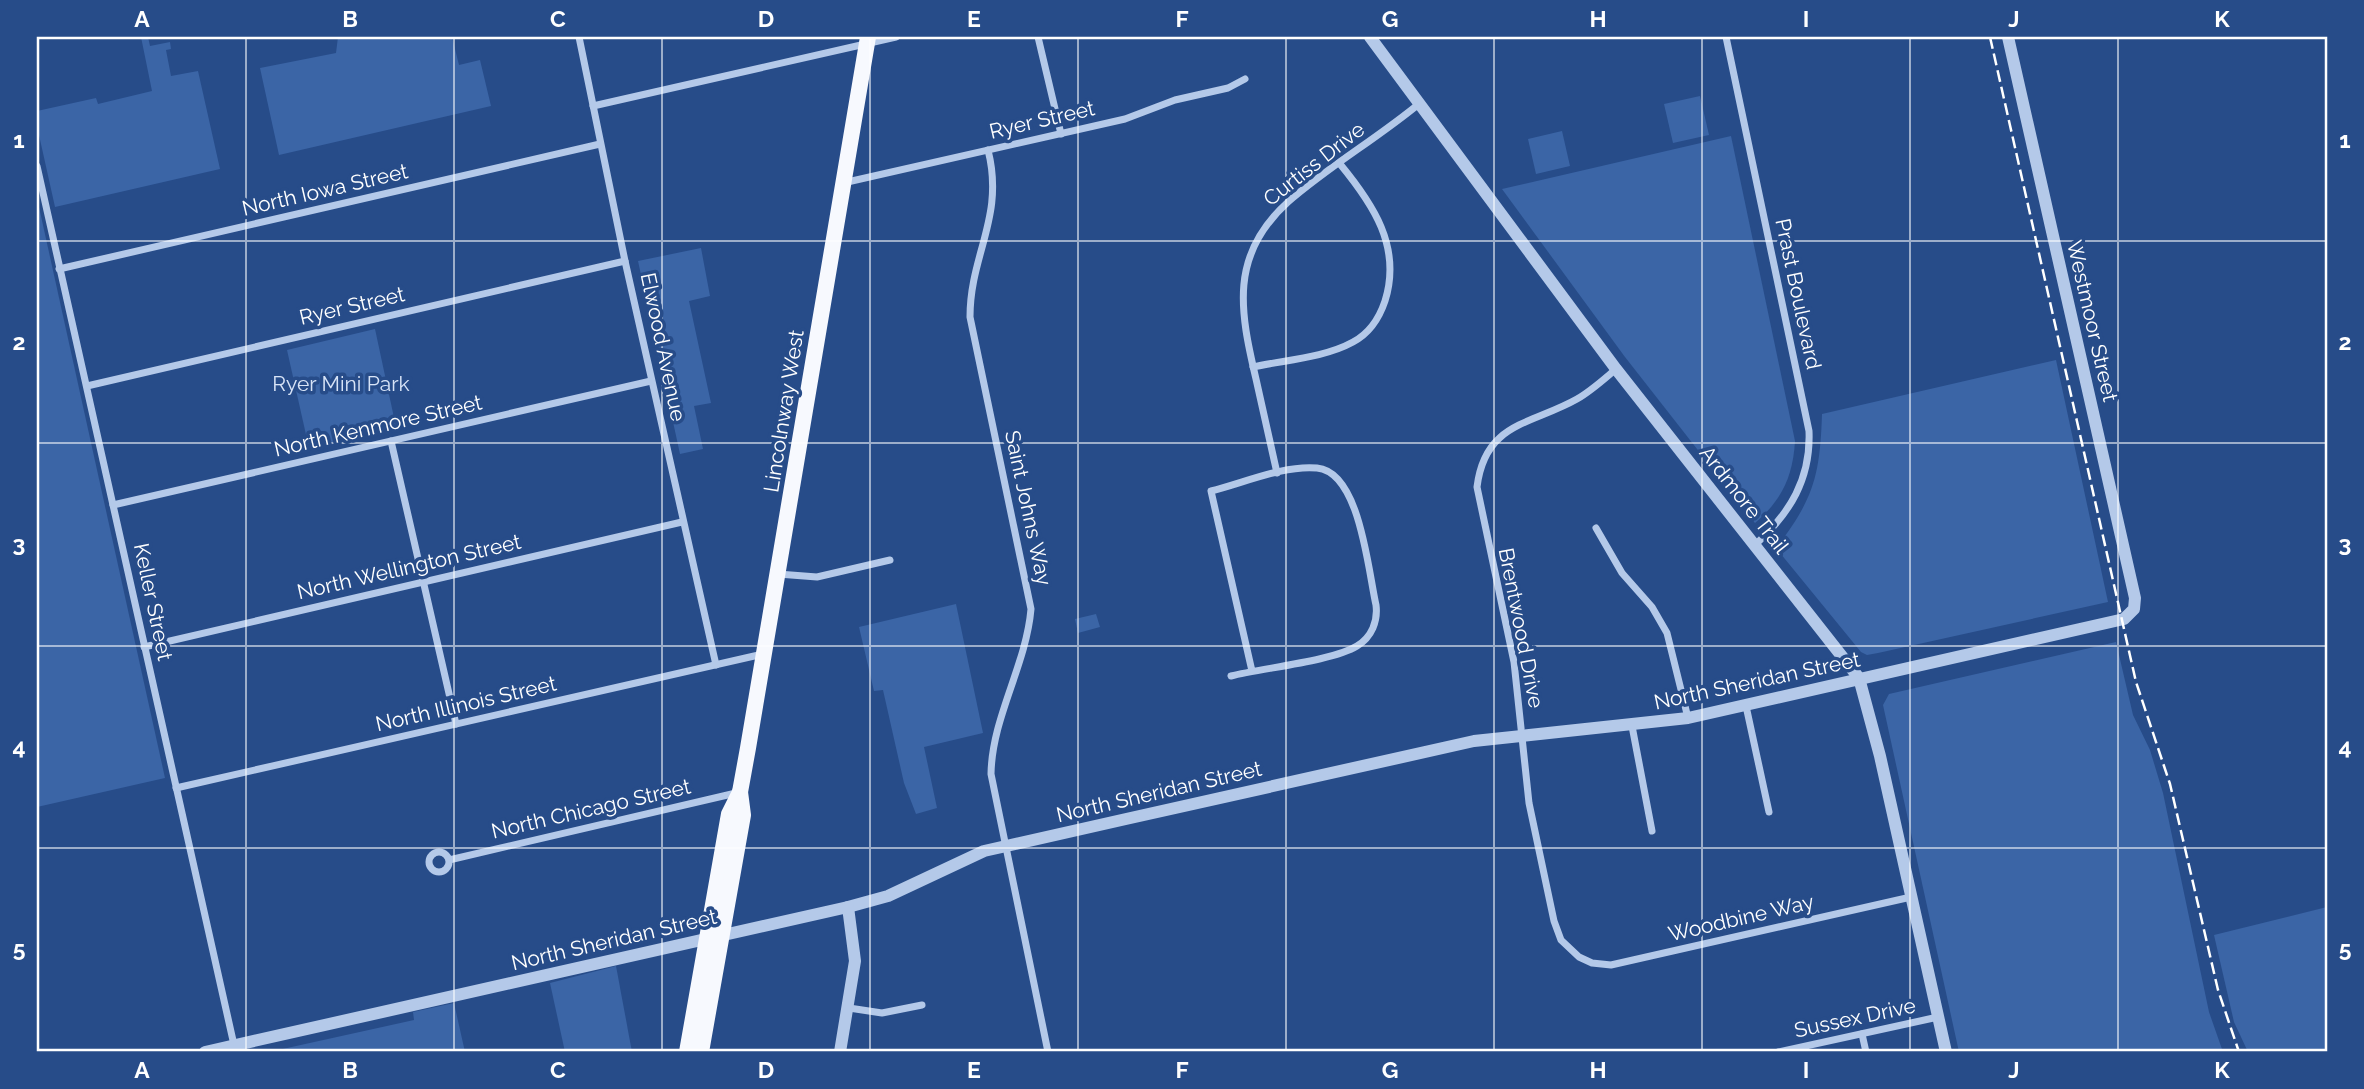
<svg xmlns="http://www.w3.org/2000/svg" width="2364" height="1089" viewBox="0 0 2364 1089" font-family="Raleway,sans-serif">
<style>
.green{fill:#3b65a6}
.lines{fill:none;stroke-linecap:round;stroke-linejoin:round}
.minor{stroke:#b4c9e9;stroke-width:7}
.tertiary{stroke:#b4c9e9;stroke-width:12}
.primary{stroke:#f7f9fe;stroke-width:16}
.rail{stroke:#fff;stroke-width:2.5;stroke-dasharray:12 5;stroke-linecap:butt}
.grid{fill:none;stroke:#fff;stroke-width:2;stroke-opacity:0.55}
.labels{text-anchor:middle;stroke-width:7;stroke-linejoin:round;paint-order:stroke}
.street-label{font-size:21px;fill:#fff;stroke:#274c89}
.park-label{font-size:21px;fill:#d8e4f7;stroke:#274c89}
.neatline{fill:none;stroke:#fff;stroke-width:2.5}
.grid-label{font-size:23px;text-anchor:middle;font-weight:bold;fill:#fff}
</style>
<rect width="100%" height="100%" fill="#274c89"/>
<!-- green -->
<g class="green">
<polygon points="141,37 148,37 150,46 170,42 171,49 166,50 171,76 198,71 220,169 55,207 37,126 37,111 96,98 98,104 152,91"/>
<polygon points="338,37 452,37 459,65 480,60 491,106 279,155 260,68 336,53"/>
<polygon points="1700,96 1709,135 1673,143 1664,104"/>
<polygon points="1562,131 1570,166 1536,174 1528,139"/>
<path d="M 1731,136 L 1795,441 C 1793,476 1782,500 1755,523 L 1625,357 L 1502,189 Z"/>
<polygon points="37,198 165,778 37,807"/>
<polygon points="701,248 710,296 689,301 711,403 694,406 703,449 680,454 638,261"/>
<polygon points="375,329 396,427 309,448 287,350"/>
<path d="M 2056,360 L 2108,602 L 1878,653 L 1867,655 L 1861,652 L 1776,548 C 1814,499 1820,475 1822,414 Z"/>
<polygon points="956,604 983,733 924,747 937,808 916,814 904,783 883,690 874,691 859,627"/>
<polygon points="1096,614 1100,627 1078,633 1075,619"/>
<polygon points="2116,642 2133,715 2150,750 2163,793 2209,1012 2223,1052 1959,1052 1883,705 1889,694"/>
<polygon points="2327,907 2327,1052 2248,1052 2234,1022 2214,935"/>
<polygon points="616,966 632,1052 565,1052 550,983"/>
<polygon points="454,1003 465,1052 269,1052 414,1020 413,1012"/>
</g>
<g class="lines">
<!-- minor -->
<g class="minor">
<polyline points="579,37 625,261 716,665"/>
<polyline points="1038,37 1061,134"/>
<path d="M 1726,37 L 1809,431 C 1811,479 1790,513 1756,544"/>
<polyline points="593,106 896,37"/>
<path d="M 988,150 C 1005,217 970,254 970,317 L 1031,609 C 1026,666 992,717 991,774 L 1048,1052"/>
<polyline points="37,166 234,1045"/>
<polyline points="843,183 1125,119 1175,100 1228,88 1245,79"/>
<polyline points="59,269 600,144"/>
<path d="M 1253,367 C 1284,360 1324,358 1353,342 C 1370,333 1379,319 1385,301 C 1402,247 1373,204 1340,164"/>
<path d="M 1616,369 C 1603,380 1591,391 1577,399 C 1531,425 1485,422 1477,487 L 1514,662 L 1529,803 L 1554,921 L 1561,940 L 1579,957 L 1592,963 L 1611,965 L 1911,897"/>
<polyline points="87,386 625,261"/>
<polyline points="391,441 456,724"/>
<path d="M 1277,473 C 1270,442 1263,411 1256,379 C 1240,311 1229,255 1288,202 C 1329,166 1378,138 1420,103"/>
<polyline points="113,505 651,381"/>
<polyline points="1596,528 1622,573 1652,607 1667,633 1688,718"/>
<polyline points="778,574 817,577 890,560"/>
<polyline points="144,647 682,522"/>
<path d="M 1231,676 C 1262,668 1333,661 1357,646 C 1372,637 1378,621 1376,605 C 1368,570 1360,472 1317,468 C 1283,465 1244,483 1211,491 L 1252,671"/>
<polyline points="1746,706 1769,812"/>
<polyline points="1632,726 1652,831"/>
<polyline points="176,788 763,654"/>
<circle cx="439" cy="862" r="10"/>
<polyline points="449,860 736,793"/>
<polyline points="849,1008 882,1013 922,1005"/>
<polyline points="1862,1034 1866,1052"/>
<polyline points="1778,1052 1938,1017"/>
</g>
<!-- tertiary -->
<g class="tertiary">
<polyline points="1370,37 1616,369 1859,678 1880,756 1946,1052"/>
<polyline points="205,1052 848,907 888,896 984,851 1126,819 1474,741 1688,718 2124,619 2134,609 2135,598 2008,37"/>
<polyline points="840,1052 855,961 848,907"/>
</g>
<!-- primary -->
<g class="primary">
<polyline points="687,1052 729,814 740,792 748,748 868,37"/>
<polyline points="701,1052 743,815 740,792"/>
</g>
<!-- rail -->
<polyline class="rail" points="1990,37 2136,682 2170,784 2218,990 2239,1052"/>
</g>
<!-- grid -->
<path class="grid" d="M 246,37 L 246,1052M 454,37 L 454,1052M 662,37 L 662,1052M 870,37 L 870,1052M 1078,37 L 1078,1052M 1286,37 L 1286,1052M 1494,37 L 1494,1052M 1702,37 L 1702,1052M 1910,37 L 1910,1052M 2118,37 L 2118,1052M 37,241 L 2327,241M 37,443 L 2327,443M 37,646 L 2327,646M 37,848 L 2327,848"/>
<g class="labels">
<!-- street labels -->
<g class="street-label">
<text transform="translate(1042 120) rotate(-13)" y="7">Ryer Street</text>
<text transform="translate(1314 164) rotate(-38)" y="7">Curtiss Drive</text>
<text transform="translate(325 190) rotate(-13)" y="7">North Iowa Street</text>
<text transform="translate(1798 294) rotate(78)" y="7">Prast Boulevard</text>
<text transform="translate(352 306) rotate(-13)" y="7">Ryer Street</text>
<text transform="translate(2092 321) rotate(77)" y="7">Westmoor Street</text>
<text transform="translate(663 347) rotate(78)" y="7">Elwood Avenue</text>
<text transform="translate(784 411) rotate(-81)" y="7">Lincolnway West</text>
<text transform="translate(378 426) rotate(-13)" y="7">North Kenmore Street</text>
<text transform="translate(1744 500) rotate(52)" y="7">Ardmore Trail</text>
<text transform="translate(1028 508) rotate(78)" y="7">Saint Johns Way</text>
<text transform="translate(409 567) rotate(-13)" y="7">North Wellington Street</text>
<text transform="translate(153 602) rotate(78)" y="7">Keller Street</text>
<text transform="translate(1521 628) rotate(79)" y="7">Brentwood Drive</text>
<text transform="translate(1757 681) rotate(-12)" y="7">North Sheridan Street</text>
<text transform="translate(466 704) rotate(-13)" y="7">North Illinois Street</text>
<text transform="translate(1159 792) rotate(-13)" y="7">North Sheridan Street</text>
<text transform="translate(591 809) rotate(-13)" y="7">North Chicago Street</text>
<text transform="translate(1741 918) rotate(-13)" y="7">Woodbine Way</text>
<text transform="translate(614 940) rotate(-13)" y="7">North Sheridan Street</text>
<text transform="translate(1855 1018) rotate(-12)" y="7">Sussex Drive</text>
</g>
<!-- park labels -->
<g class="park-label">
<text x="341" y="391">Ryer Mini Park</text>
</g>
</g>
<!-- border -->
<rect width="2364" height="1089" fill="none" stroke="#274c89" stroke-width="77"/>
<rect x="38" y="38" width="2288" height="1012" class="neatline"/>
<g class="grid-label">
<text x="142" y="27">A</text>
<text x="350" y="27">B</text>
<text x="558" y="27">C</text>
<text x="766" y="27">D</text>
<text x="974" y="27">E</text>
<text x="1182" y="27">F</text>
<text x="1390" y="27">G</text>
<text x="1598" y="27">H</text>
<text x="1806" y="27">I</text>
<text x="2014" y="27">J</text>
<text x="2222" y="27">K</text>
<text x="19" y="148">1</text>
<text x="2345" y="148">1</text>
<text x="19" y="350">2</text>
<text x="2345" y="350">2</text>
<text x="19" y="552">3</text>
<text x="2345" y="552">3</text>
<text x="19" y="755">4</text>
<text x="2345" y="755">4</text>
<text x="19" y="957">5</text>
<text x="2345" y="957">5</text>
<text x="142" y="1078">A</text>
<text x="350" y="1078">B</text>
<text x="558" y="1078">C</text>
<text x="766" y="1078">D</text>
<text x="974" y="1078">E</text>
<text x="1182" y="1078">F</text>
<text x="1390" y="1078">G</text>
<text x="1598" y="1078">H</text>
<text x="1806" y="1078">I</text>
<text x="2014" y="1078">J</text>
<text x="2222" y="1078">K</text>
</g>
</svg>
